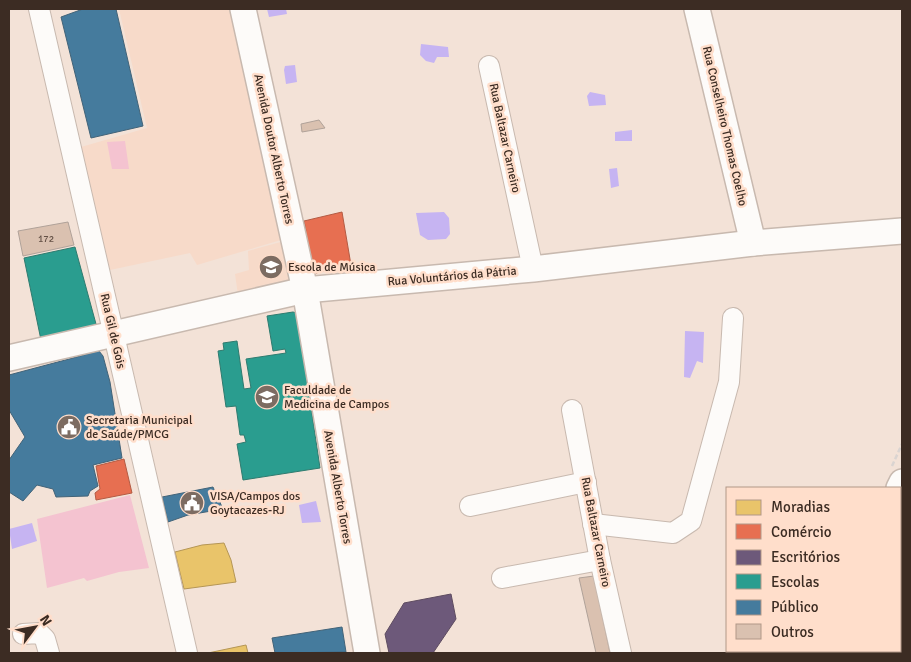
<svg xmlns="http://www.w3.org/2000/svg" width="911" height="662" viewBox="0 0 911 662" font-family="Signika,sans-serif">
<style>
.built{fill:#f7dac9}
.green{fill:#f4c3d0}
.water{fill:#c6b4f2}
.homes{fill:#e9c46a;stroke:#b59655}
.shops{fill:#e76f51;stroke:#b45b43}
.offices{fill:#6d597a;stroke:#5e4c60}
.schools{fill:#2a9d8f;stroke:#2f7b6f}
.public{fill:#457b9d;stroke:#426378}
.building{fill:#dac1b0;stroke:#b0a299}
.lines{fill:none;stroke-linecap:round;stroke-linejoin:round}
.minor-casing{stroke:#c8b9af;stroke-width:22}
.major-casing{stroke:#c8b9af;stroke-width:28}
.path{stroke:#dad4d1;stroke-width:2.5;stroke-dasharray:5 2.5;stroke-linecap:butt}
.minor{stroke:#fdfbf9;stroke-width:20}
.major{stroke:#fdfbf9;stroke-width:25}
.labels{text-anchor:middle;stroke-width:5;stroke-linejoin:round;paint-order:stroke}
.number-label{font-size:10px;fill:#645146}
.street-label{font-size:12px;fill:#3c2c23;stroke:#ffdecb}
.poi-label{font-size:12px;fill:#3c2c23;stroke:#ffdecb;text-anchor:start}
</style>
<rect width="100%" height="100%" fill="#f3e2d7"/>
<!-- built -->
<g class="built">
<polygon points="119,9 230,9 281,240 197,265 190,253 110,270 81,147 147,128"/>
<polygon points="288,240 298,283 238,295 235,274 249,270 248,251"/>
</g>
<!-- green -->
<g class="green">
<polygon points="125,141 129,169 112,169 107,142"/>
<polygon points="130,495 149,568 119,572 87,581 84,578 47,588 37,519"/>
</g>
<!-- water -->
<g class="water">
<polygon points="267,9 286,9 287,14 269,17"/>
<polygon points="421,44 448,47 449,57 437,57 434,63 426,61 420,55"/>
<polygon points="295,65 297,82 286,84 284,70 285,66"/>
<polygon points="590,92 605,95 606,105 589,106 587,96"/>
<polygon points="632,130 632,141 615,141 615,132"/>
<polygon points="617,168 619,186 611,188 609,169"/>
<polygon points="444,212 449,218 450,234 446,239 428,240 420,235 416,213"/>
<polygon points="685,331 704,332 703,363 697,361 690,378 684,377"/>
<polygon points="316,501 321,522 302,523 299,505"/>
<polygon points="32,523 37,541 12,549 9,529"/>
<polygon points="902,555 902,653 863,653 864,651 900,651 900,561"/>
</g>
<!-- homes -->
<g class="homes">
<polygon points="224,543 231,560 236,582 184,589 175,552 202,545"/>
<polygon points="246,645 248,653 208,653"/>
</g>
<!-- shops -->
<g class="shops">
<polygon points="342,212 351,265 316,273 304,234 306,231 304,221"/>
<polygon points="124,459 132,493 96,500 95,493 100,489 96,466"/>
</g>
<!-- offices -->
<polygon class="offices" points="451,594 456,619 433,653 389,653 385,634 404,603"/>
<!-- schools -->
<g class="schools">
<polygon points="75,247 96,324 92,329 41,340 24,258"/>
<polygon points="293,312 297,313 320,468 243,480 237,444 246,442 244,435 240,435 236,406 226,407 218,351 224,350 223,343 237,341 244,389 251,388 246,359 286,353 285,349 273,351 267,316"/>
</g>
<!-- public -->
<g class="public">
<polygon points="83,9 116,9 143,126 91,138 61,17"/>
<polygon points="99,351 103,356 110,382 122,458 93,465 98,486 90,491 88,496 56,497 53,489 37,485 23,501 9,492 9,460 25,437 9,410 9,375"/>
<polygon points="213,487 223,509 188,515 168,522 162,497"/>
<polygon points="342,627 346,652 275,653 272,638"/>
</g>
<!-- building -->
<g class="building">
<polygon points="319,120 325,128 302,132 301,124"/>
<polygon points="68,222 74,245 23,256 18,231"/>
<polygon points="594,576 610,653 596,653 579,578"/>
</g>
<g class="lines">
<!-- minor casing -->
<g class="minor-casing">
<g id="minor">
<polyline points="39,9 187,653"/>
<polyline points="489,66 533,269"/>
<polyline points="572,410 600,560 621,653"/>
<polyline points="470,506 586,482"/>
<polyline points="593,524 673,533 691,521 729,382 733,318"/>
<polyline points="502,578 600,560"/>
<polyline points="23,634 39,633 45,639 49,653"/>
</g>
</g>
<!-- major casing -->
<g class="major-casing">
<g id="major">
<polyline points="243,9 305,290 367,653"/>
<polyline points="697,9 753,243"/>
<polyline points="9,358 305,290 533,269 753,243 902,231"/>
<polyline points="899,488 902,482"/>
<polyline points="804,653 805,651"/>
<polyline points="824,653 826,651"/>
</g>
</g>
<!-- path -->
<g class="path">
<polyline points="892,466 902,444"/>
<polyline points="755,653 765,651"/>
</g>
<!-- minor -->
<use href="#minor" class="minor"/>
<!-- major -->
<use href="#major" class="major"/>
</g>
<!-- icons -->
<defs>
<g id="school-disc" transform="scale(1.25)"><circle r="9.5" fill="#7c6c62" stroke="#ffdecb"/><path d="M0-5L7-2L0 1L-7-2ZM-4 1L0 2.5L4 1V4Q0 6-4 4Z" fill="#fff"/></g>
<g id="university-disc" transform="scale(1.25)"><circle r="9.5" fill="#7c6c62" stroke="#ffdecb"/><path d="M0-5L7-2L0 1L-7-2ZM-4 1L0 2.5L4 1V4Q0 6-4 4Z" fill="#fff"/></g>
<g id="civic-disc" transform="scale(1.25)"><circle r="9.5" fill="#7c6c62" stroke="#ffdecb"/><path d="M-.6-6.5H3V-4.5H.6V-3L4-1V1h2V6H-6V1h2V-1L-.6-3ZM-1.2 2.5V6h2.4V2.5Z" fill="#fff"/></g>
</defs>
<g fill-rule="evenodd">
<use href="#school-disc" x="271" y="267"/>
<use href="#university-disc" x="267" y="397"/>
<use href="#civic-disc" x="69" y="427"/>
<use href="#civic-disc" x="192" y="503"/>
</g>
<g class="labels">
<!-- number labels -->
<g class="number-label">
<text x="46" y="242">172</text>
</g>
<!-- street labels -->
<g class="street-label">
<text transform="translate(725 126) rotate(77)" y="4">Rua Conselheiro Thomas Coelho</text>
<text transform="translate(505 138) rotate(78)" y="4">Rua Baltazar Carneiro</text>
<text transform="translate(274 149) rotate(78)" y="4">Avenida Doutor Alberto Torres</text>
<text transform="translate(452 276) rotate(-5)" y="4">Rua Voluntários da Pátria</text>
<text transform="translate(113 331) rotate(77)" y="4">Rua Gil de Gois</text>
<text transform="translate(338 487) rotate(80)" y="4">Avenida Alberto Torres</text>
<text transform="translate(596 532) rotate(79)" y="4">Rua Baltazar Carneiro</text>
</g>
<!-- poi labels -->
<g class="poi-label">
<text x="288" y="271">Escola de Música</text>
<text x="284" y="394">Faculdade de<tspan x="284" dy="14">Medicina de Campos</tspan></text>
<text x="86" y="424">Secretaria Municipal<tspan x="86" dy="14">de Saúde/PMCG</tspan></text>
<text x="210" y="500">VISA/Campos dos<tspan x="210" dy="14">Goytacazes-RJ</tspan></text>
</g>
</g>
<!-- border -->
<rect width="911" height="662" fill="none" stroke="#3c2c23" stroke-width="20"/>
<!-- legend -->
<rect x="726" y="487" width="175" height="165" fill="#ffdecb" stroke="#b19788"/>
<rect x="736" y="500" width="25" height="15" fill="#e9c46a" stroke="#b19788"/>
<text x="771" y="512" font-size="15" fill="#3c2c23">Moradias</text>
<rect x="736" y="524" width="25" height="15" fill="#e76f51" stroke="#b19788"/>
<text x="771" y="537" font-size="15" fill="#3c2c23">Comércio</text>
<rect x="736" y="550" width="25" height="15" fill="#6d597a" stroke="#b19788"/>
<text x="771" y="562" font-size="15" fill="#3c2c23">Escritórios</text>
<rect x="736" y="574" width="25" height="15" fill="#2a9d8f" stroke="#b19788"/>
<text x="771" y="587" font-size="15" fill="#3c2c23">Escolas</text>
<rect x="736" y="600" width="25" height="15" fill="#457b9d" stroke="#b19788"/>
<text x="771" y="612" font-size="15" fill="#3c2c23">Público</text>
<rect x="736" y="624" width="25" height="15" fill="#dac1b0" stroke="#b19788"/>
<text x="771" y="637" font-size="15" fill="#3c2c23">Outros</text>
<!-- north arrow -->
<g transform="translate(35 627) rotate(58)" stroke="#ffdecb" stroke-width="4" paint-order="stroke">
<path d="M0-4L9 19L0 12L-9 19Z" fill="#3c2c23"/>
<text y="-8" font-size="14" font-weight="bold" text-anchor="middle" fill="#3c2c23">N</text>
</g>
</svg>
